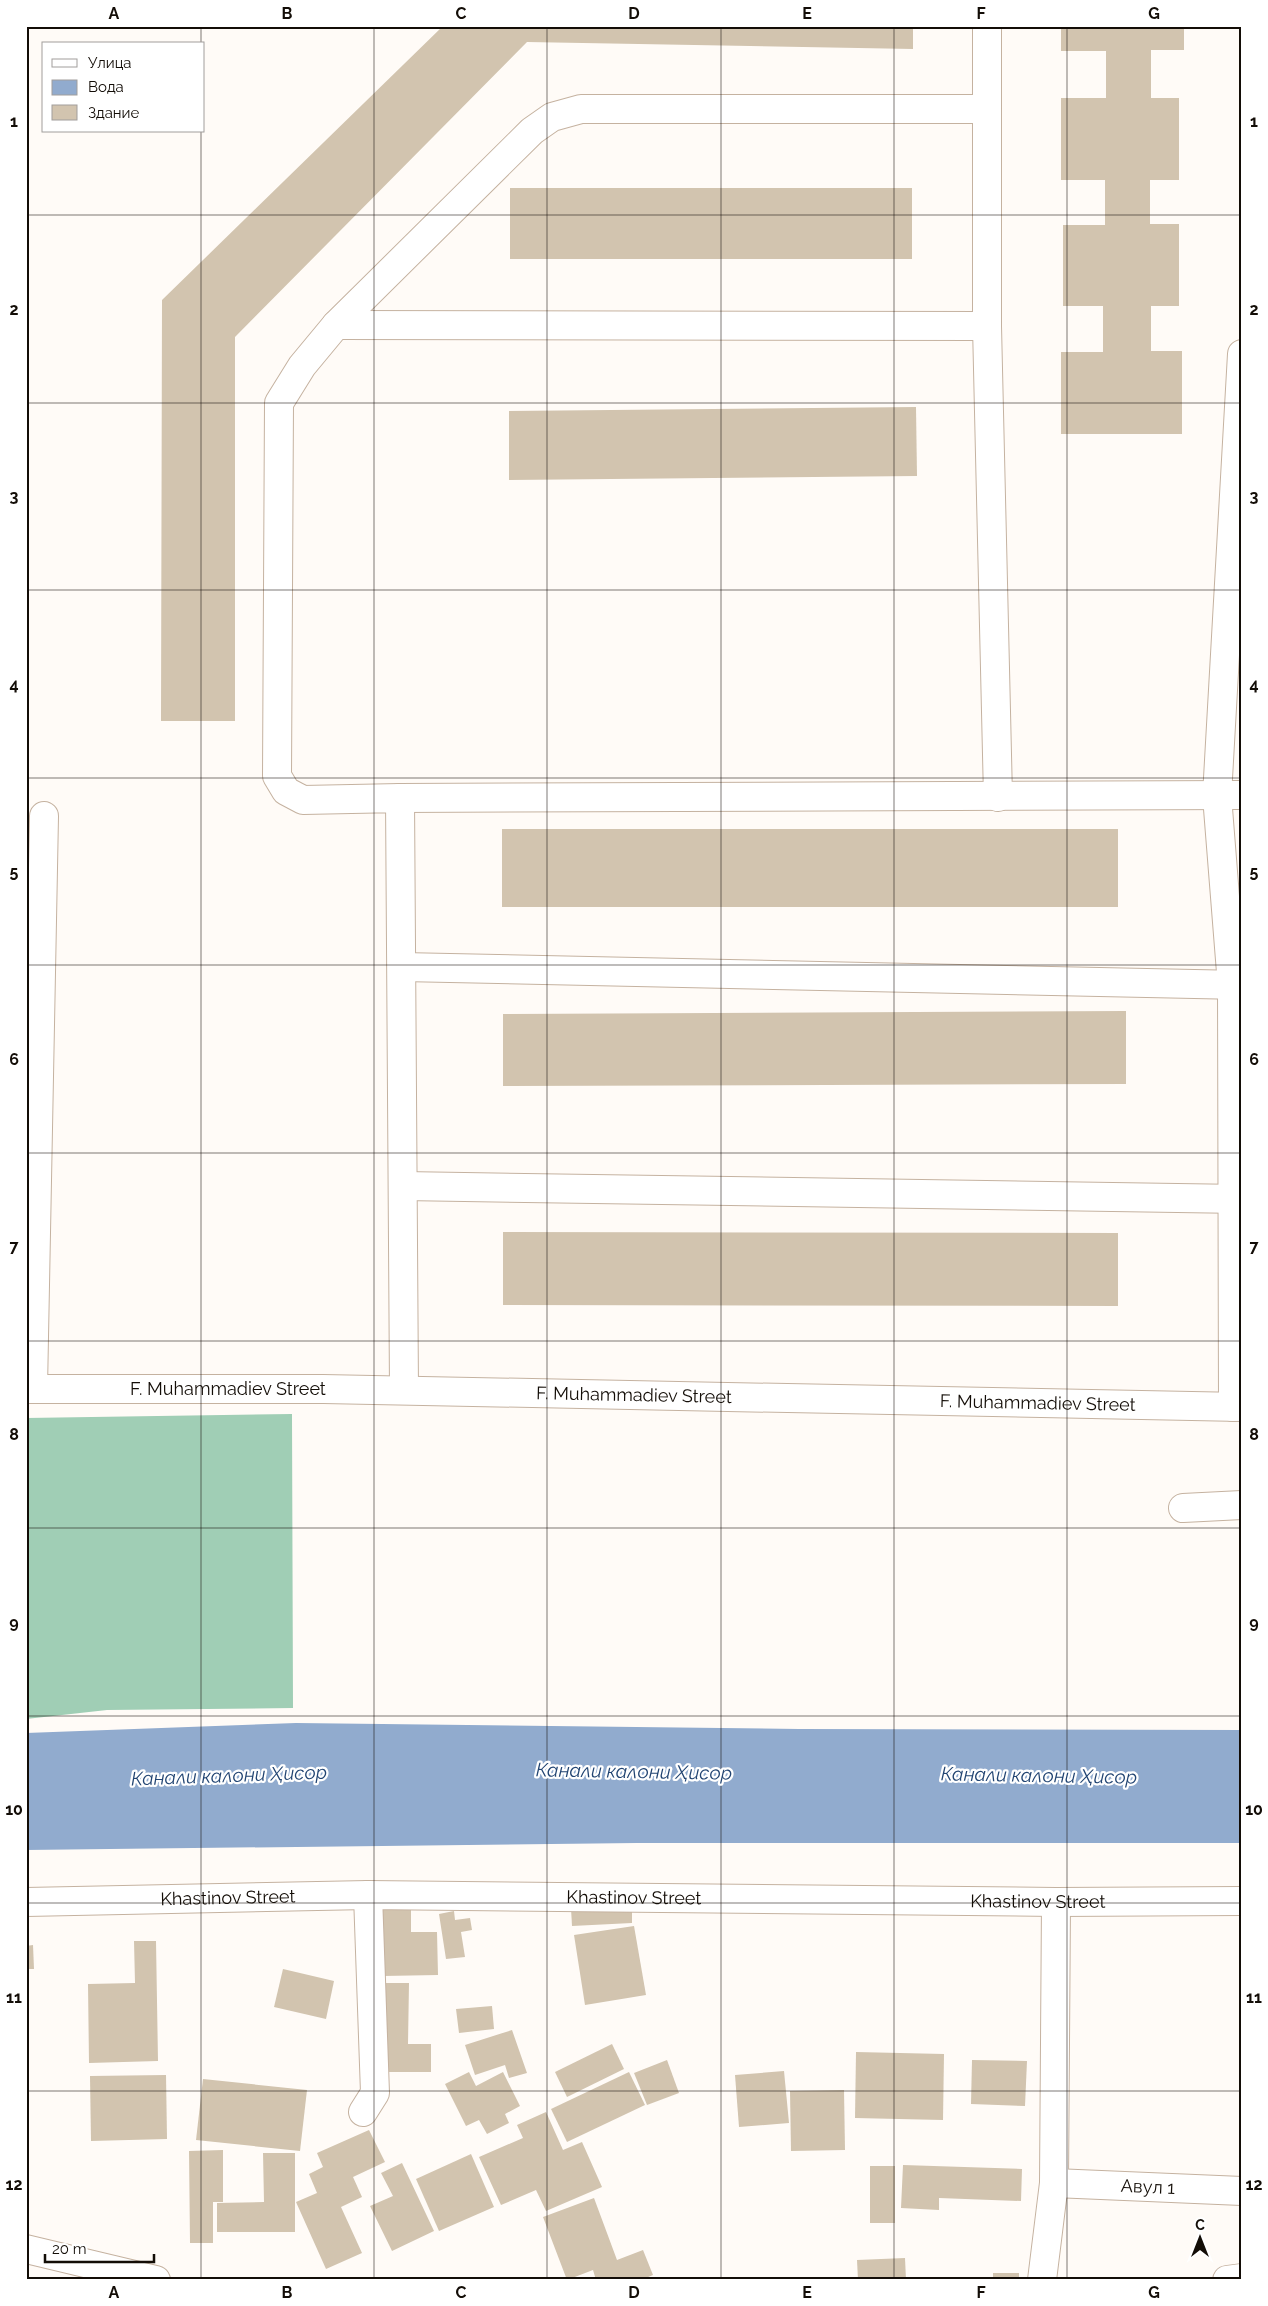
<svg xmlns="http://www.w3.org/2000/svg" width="1268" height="2306" viewBox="0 0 1268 2306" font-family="Raleway,sans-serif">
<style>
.forest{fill:#a0ceb5}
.water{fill:#91abce}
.building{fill:#d2c4af}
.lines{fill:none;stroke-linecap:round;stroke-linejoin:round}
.minor-casing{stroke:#c5b2a0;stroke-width:30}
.minor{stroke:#fff;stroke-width:28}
.grid{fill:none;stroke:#130d07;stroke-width:1;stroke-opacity:0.55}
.labels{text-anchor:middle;stroke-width:4.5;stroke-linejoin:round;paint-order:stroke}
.street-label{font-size:18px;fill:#130d07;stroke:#fff}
.water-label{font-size:19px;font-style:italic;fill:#214472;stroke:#fff}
.neatline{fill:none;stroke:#130d07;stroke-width:2}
.grid-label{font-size:16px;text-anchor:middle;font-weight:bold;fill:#130d07}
</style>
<rect width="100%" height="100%" fill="#fffbf7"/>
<!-- forest -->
<polygon class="forest" points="292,1414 293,1708 107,1710 26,1719 26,1418"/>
<!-- water -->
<polygon class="water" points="296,1723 799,1729 1242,1730 1242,1843 637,1843 26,1850 26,1733"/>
<!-- building -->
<g class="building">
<polygon points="443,26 913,26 913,49 527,42 235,337 235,721 161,721 162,300"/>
<polygon points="1061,26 1184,26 1184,50 1151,50 1151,98 1179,98 1179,180 1150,180 1150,224 1179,224 1179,306 1151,306 1151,351 1182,351 1182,434 1061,434 1061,352 1103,352 1103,306 1063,306 1063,225 1105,225 1105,180 1061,180 1061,98 1106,98 1106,51 1061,51"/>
<rect x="510" y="188" width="402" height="71"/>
<polygon points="916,407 917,476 509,480 509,411"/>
<rect x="502" y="829" width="616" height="78"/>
<polygon points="1126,1011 1126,1084 503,1086 503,1014"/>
<polygon points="503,1232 1118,1233 1118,1306 503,1305"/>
<polygon points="632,1906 632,1923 572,1926 571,1908"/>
<polygon points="411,1909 411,1932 437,1932 438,1975 383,1976 381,1910"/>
<polygon points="454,1911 455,1920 470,1918 472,1930 461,1932 465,1957 446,1959 439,1914"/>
<polygon points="634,1926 646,1995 585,2005 574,1935"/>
<polygon points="134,1941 156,1941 158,2061 89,2063 88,1984 135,1983"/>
<polygon points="33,1945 34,1969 26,1969 26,1946"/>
<polygon points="283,1969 334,1981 326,2019 274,2007"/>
<polygon points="383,1983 409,1983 408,2044 431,2044 431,2072 383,2072"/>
<polygon points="492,2006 494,2029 459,2033 456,2009"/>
<polygon points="512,2030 527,2073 509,2078 505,2065 475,2075 465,2045"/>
<polygon points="612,2044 624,2069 567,2097 555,2072"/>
<polygon points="856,2052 944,2054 943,2120 855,2118"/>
<polygon points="667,2060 679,2093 647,2105 634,2073"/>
<polygon points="972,2060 1027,2061 1025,2106 971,2104"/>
<polygon points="784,2071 789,2123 739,2127 735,2075"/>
<polygon points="469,2072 476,2086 503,2072 520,2106 505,2114 509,2123 487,2134 479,2120 466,2126 445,2084"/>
<polygon points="629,2072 645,2105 567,2142 551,2109"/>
<polygon points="166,2075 167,2139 91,2141 90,2076"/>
<polygon points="203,2079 307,2090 300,2151 196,2140"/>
<polygon points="844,2090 845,2150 791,2151 790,2091"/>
<polygon points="546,2112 563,2150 582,2142 602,2187 546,2211 536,2190 501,2205 479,2157 523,2138 517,2125"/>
<polygon points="369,2130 385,2162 353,2177 362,2197 341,2207 362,2253 326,2269 296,2202 317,2193 309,2174 323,2167 317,2153"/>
<polygon points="223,2150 223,2202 213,2202 213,2243 190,2243 189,2151"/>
<polygon points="263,2153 295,2153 295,2232 217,2232 217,2203 264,2202"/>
<polygon points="471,2154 494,2207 439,2231 416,2179"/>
<polygon points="402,2163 434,2231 392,2251 370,2206 393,2196 381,2173"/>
<polygon points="903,2165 1022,2169 1021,2201 939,2198 939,2210 901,2208"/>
<rect x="870" y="2166" width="25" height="57"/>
<polygon points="594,2198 617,2260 643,2250 653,2275 641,2280 596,2280 593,2270 567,2280 543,2217"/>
<polygon points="905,2258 906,2280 858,2280 857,2260"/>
<rect x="993" y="2273" width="26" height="7"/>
</g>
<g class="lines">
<!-- minor casing -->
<g class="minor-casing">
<g id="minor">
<polyline points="987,26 987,326 998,797"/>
<polyline points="336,325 987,326"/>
<polyline points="400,798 1242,795"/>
<polyline points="402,967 1242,985"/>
<polyline points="403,1186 1242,1199"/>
<path id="s1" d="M 26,1389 L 323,1389 L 1242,1407"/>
<polyline points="33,1389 44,816"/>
<polyline points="404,1390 400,798 303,800 286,791 277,776 279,403 302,366 336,325 532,131 552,117 581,109 987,109"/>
<polyline points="1233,1407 1232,985 1217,796 1242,354"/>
<polyline points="1183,1508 1242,1505"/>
<path id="s2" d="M 26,1902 L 368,1895 L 1056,1902 L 1242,1901"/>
<polyline points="363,2112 375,2093 368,1895"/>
<path id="s3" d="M 1054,2183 L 1242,2191"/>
<polyline points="26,2249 156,2280"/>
<polyline points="1042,2280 1054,2183 1056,1902"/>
<polyline points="1227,2280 1242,2278"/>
</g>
</g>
<!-- minor -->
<use href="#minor" class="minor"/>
</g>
<!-- grid -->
<path class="grid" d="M 201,26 L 201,44M 374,26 L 374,2280M 547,26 L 547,2280M 721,26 L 721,2280M 894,26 L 894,2280M 1067,26 L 1067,2280M 201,131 L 201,2280M 26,215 L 1242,215M 26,403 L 1242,403M 26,590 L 1242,590M 26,778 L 1242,778M 26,965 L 1242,965M 26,1153 L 1242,1153M 26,1341 L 1242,1341M 26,1528 L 1242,1528M 26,1716 L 1242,1716M 26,1903 L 1242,1903M 26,2091 L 1242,2091"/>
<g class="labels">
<!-- street labels -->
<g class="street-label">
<text dy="6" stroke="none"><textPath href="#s1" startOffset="202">F. Muhammadiev Street</textPath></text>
<text dy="6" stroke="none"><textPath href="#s1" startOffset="608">F. Muhammadiev Street</textPath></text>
<text dy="6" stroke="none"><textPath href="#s1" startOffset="1012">F. Muhammadiev Street</textPath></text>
<text dy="6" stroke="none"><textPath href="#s2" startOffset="202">Khastinov Street</textPath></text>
<text dy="6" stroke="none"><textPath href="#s2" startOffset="608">Khastinov Street</textPath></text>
<text dy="6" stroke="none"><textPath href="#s2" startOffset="1012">Khastinov Street</textPath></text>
<text dy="6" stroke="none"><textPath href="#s3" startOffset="94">Авул 1</textPath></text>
</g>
<!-- water labels -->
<g class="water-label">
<text transform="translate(634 1771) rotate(1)" y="7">Канали калони Ҳисор</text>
<text transform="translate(229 1775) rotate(-2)" y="7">Канали калони Ҳисор</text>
<text transform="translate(1039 1775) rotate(1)" y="7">Канали калони Ҳисор</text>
</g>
</g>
<!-- border -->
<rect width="1268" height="2306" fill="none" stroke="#ffffff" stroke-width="55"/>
<!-- legend -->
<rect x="42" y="42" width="162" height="90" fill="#ffffff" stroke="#a19e9c"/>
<rect x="52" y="59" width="25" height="8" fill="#ffffff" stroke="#a19e9c"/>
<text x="88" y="68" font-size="15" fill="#130d07">Улица</text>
<rect x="52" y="80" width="25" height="15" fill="#91abce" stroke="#a19e9c"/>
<text x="88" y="92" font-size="15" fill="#130d07">Вода</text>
<rect x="52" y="105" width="25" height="15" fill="#d2c4af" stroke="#a19e9c"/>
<text x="88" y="118" font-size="15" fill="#130d07">Здание</text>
<!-- north arrow -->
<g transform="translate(1200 2238)" stroke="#ffffff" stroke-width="4" paint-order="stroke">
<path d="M0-4L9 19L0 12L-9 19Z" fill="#130d07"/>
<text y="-8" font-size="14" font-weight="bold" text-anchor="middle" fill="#130d07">С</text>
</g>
<!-- scale -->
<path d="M45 2254v8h109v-8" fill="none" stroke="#130d07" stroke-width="2.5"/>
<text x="52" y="2254" font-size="15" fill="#130d07" stroke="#ffffff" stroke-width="4" paint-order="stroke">20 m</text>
<rect x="28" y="28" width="1212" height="2250" class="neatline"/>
<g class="grid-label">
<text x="114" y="19">A</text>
<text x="287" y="19">B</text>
<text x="461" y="19">C</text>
<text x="634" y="19">D</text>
<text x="807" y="19">E</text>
<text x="981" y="19">F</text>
<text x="1154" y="19">G</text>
<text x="14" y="127">1</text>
<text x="1254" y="127">1</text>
<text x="14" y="315">2</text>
<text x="1254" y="315">2</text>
<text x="14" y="502">3</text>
<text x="1254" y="502">3</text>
<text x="14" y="690">4</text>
<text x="1254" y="690">4</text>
<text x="14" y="877">5</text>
<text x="1254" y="877">5</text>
<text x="14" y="1065">6</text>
<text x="1254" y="1065">6</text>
<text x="14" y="1252">7</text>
<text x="1254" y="1252">7</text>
<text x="14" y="1440">8</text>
<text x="1254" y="1440">8</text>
<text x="14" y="1628">9</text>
<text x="1254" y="1628">9</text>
<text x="14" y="1815">10</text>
<text x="1254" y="1815">10</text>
<text x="14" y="2003">11</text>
<text x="1254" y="2003">11</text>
<text x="14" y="2190">12</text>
<text x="1254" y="2190">12</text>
<text x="114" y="2298">A</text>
<text x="287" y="2298">B</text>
<text x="461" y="2298">C</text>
<text x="634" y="2298">D</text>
<text x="807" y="2298">E</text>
<text x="981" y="2298">F</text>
<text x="1154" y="2298">G</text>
</g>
</svg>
